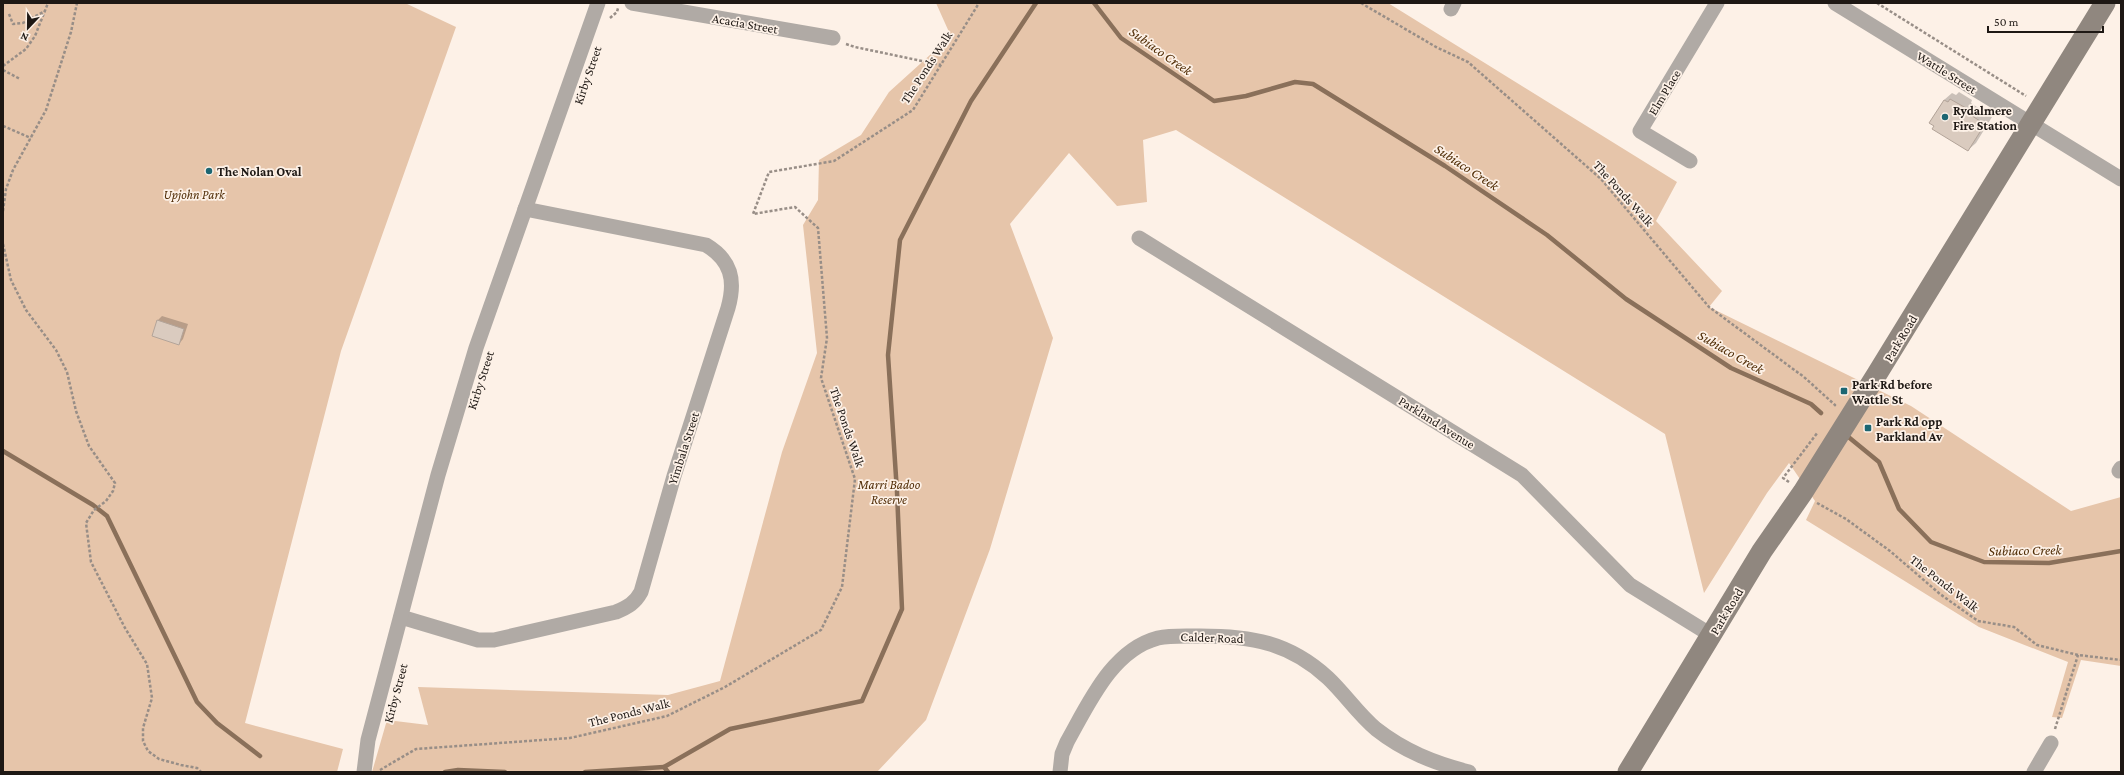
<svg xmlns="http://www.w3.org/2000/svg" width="2124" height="775" viewBox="0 0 2124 775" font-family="'Crimson Pro',serif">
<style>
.green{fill:#e6c5aa}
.shadow{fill:#0003}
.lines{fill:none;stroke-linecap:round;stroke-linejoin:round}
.stream{stroke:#8a705a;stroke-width:4.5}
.building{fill:#dacbbf;stroke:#b3a499}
.path{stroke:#988e87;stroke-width:2.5;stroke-dasharray:3 2;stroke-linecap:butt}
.street{stroke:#b0aaa5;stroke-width:15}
.secondary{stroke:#90877f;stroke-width:21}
.poi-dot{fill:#1c6672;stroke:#fdf1e7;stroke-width:1.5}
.labels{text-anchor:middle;stroke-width:3.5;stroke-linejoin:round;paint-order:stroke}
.street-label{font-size:13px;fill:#1e1814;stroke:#fdf1e7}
.poi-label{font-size:13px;font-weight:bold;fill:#1e1814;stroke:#fdf1e7;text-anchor:start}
.park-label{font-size:13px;font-style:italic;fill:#532f09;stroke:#fdf1e7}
.water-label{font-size:14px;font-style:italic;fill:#502d06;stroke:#fdf1e7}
</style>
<rect width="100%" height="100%" fill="#fdf1e7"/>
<!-- green -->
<g class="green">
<polygon points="3,3 405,3 456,27 341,351 245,723 343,749 337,772 3,772"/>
<polygon points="936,3 1388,3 1677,182 1656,221 1722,291 1709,307 1911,406 2071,511 2121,497 2121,666 2081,660 2062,718 2052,717 2068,662 1979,627 1806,520 1815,501 1789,463 1767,493 1704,593 1665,434 1176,130 1143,140 1147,202 1117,206 1069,153 1010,224 1053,338 990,549 926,720 877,772 372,772 387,720 428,725 418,687 668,695 720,681 782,452 817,353 803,225 818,200 819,160 861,135 889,92 941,45 949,32"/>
</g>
<!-- shadow -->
<g class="shadow">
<polygon points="1959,92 1972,100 1971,103 1992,117 1976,143 1968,150 1930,122 1944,100 1952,93 1956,95"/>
<polygon points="162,316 188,324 183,339 179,344 157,321"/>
</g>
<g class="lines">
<!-- stream -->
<g class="stream">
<polyline points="1094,3 1121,38 1214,101 1246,96 1295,82 1313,84 1445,166 1547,235 1626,299 1731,368 1811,404 1821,413"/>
<polyline points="1846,435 1879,462 1899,509 1931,542 1984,562 2049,563 2121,551"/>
<polyline points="3,451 93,505 107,516 197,702 217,723 260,756"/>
<polyline points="445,772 458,770 505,772"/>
<polyline points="585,772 664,767"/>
<polyline points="668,772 664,767 730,729 862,701 902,609 897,492 888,355 900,240 971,101 1036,3"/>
</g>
</g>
<!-- building -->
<g class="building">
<polygon points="1950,99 1966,108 1964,111 1985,124 1968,151 1932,129 1934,126 1929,123 1944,100 1948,102"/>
<polygon points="157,320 184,329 179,345 152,336"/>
</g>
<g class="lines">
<!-- path -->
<g class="path">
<polyline points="1361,3 1436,47 1468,62 1601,179 1709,307 1804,377 1835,405 1833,407"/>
<polyline points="1877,3 2026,96"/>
<polyline points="9,14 13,24 23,23 45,11"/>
<polyline points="610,18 617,12 618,8"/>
<polyline points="846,44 855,47 941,65"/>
<polyline points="3,66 26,49 35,36 48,3"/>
<polyline points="3,70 20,79"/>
<polyline points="3,126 31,138"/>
<polyline points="3,211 6,189 13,170 46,110 71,32 77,3"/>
<polyline points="3,244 11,280 26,310 56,350 67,372 76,411 89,446 115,483 113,491 106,501 94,510 86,523 91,562 125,628 147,664 152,698 143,728 143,741 148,751 159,759 181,765 197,768 201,772"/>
<polyline points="1789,482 1783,478 1818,432"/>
<polyline points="1817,503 1846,519 1890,551 1940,594 1978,621 2014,627 2037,645 2078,655 2121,660"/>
<polyline points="2055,729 2078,655"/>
<polyline points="380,770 416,749 570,738 667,716 725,687 821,630 842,587 855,479 821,378 827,338 818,228 795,207 753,214 769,172 834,161 913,110 979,3"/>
</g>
<!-- street -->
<g class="street">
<polyline points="632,3 833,38"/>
<polyline points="1835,3 2121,179"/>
<polyline points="1451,9 1454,3"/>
<polyline points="1690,161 1640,131 1717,3"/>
<polyline points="1139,238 1522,475 1630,585 1711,635"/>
<polyline points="2119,471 2121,468"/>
<path d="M 401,617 L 478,640 L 494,640 L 616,612 C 628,607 635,603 641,592 L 674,476 L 728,308 C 736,280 731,260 706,245 L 525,209"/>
<polyline points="364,772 368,740 438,475 476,348 598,3"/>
<path d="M 1060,772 L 1062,754 L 1067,742 C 1089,703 1112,650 1158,638 C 1171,635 1186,636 1200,636 C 1251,636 1289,642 1328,678 C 1345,694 1358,714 1376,729 C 1404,751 1434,763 1469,772"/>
<polyline points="2034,772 2051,743"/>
</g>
<!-- secondary -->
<polyline class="secondary" points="1628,772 1762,551 1803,492 1877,374 2105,3"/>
</g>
<!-- markers -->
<g class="poi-dot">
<circle cx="1945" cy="117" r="4"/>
<circle cx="209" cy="171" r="4"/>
<rect x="1840" y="387" width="8" height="8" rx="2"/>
<rect x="1864" y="424" width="8" height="8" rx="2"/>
</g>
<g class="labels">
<!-- street labels -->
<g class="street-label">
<text transform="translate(745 23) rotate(10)" y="5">Acacia Street</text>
<text transform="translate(926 67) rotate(-57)" y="5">The Ponds Walk</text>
<text transform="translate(1947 72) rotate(32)" y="5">Wattle Street</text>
<text transform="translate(587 75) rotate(-71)" y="5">Kirby Street</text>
<text transform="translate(1664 92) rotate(-59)" y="5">Elm Place</text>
<text transform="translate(1624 193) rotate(48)" y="5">The Ponds Walk</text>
<text transform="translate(1900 338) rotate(-59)" y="5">Park Road</text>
<text transform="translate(480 380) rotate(-72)" y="5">Kirby Street</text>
<text transform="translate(1437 422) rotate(32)" y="5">Parkland Avenue</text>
<text transform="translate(848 427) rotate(71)" y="5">The Ponds Walk</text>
<text transform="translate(683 448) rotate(-72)" y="5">Yimbala Street</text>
<text transform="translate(1945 583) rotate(38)" y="5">The Ponds Walk</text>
<text transform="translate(1726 611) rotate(-59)" y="5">Park Road</text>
<text transform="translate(1212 637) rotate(2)" y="5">Calder Road</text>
<text transform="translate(395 693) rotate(-75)" y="5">Kirby Street</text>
<text transform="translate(629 712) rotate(-14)" y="5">The Ponds Walk</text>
</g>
<!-- poi labels -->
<g class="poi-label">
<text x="1953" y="115">Rydalmere<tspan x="1953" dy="15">Fire Station</tspan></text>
<text x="217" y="176">The Nolan Oval</text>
<text x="1852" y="389">Park Rd before<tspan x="1852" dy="15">Wattle St</tspan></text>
<text x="1876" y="426">Park Rd opp<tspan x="1876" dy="15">Parkland Av</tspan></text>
</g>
<!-- park labels -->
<g class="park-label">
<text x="194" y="199">Upjohn Park</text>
<text x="889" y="489">Marri Badoo<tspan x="889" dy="15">Reserve</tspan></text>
</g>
<!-- water labels -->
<g class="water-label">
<text transform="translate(1161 51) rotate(35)" y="5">Subiaco Creek</text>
<text transform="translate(1467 167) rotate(33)" y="5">Subiaco Creek</text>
<text transform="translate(1731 352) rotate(30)" y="5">Subiaco Creek</text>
<text transform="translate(2025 550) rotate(-1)" y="5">Subiaco Creek</text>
</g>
</g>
<!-- border -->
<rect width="2124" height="775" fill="none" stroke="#1e1814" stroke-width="8"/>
<!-- north arrow -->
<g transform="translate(28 28) rotate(202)" stroke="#fdf1e7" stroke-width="3" paint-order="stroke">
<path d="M0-3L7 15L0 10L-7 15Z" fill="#1e1814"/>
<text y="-6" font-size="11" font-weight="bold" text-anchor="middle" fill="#1e1814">N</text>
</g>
<!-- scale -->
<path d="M1988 26v6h115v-6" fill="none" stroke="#1e1814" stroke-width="2"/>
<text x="1994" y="26" font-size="12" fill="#1e1814" stroke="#fdf1e7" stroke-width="3" paint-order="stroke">50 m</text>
</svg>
